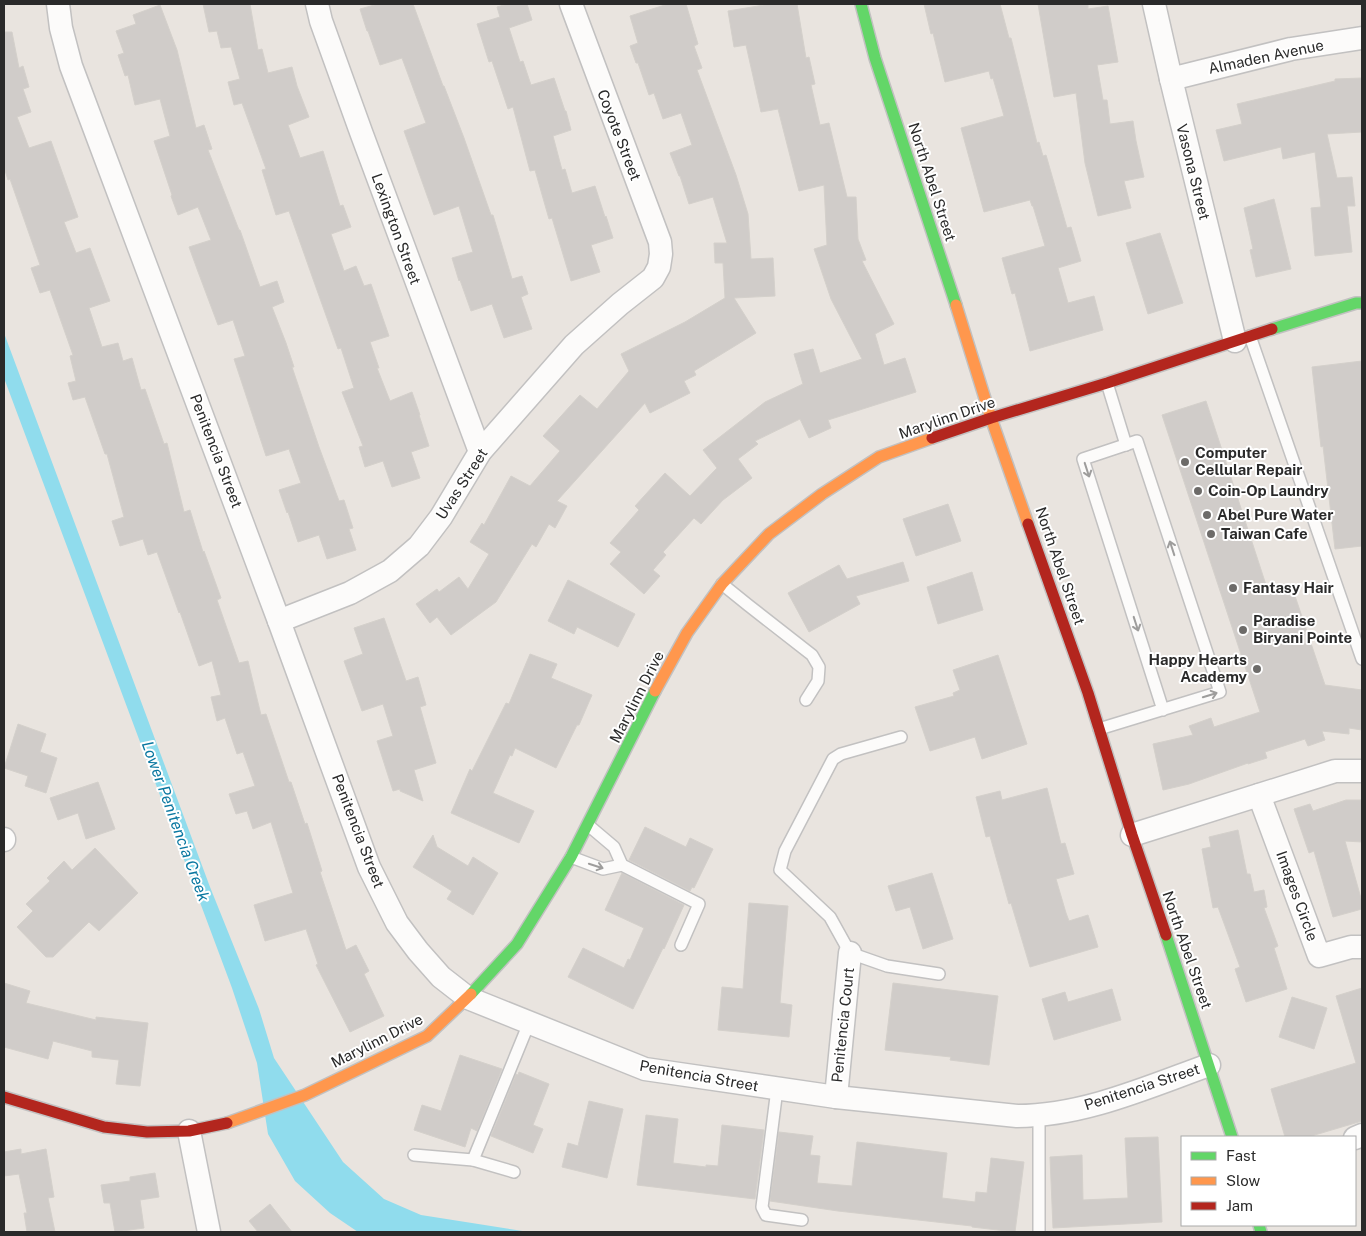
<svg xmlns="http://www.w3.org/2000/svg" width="1366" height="1236" viewBox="0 0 1366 1236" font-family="'Public Sans',sans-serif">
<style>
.water{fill:#90dced}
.building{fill:#d0ccc9;stroke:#d4d0cb}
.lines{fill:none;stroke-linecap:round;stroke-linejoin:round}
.lane-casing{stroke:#c2c1c1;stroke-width:14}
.street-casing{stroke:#c2c1c1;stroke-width:25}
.fast-casing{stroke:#c2c1c1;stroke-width:14}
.slow-casing{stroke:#c2c1c1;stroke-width:14}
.jam-casing{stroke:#c2c1c1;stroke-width:14}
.lane{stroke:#fcfbfa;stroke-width:11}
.street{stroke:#fcfbfa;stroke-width:22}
.fast{stroke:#63d668;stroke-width:11}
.slow{stroke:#ff974d;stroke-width:11}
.jam{stroke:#b3261e;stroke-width:11}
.oneway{stroke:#9e9d9c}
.poi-dot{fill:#6d6b69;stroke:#fff;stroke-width:2}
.labels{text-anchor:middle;stroke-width:4;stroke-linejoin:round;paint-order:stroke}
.street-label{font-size:15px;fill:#2a2a2a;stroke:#fff}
.poi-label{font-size:15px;font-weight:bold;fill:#2a2a2a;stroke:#fff;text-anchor:start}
.water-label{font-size:16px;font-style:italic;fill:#0977a0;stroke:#fff}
</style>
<rect width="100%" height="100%" fill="#e9e4df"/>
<!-- water -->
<polygon class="water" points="4,333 210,887 259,1009 274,1058 343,1162 384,1199 421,1215 529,1232 358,1232 330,1213 295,1181 268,1134 257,1063 232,988 4,378"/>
<!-- building -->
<g class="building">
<polygon points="203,4 250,4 258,50 262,49 268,73 292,67 297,86 309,117 288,125 300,158 323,151 340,206 343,205 351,227 331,234 344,271 356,266 364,286 371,284 389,336 370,342 379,368 377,368 390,401 412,392 420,415 419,415 429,446 411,452 420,478 392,487 383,461 365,467 359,447 363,446 342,392 354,388 341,348 338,349 313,279 289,211 276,215 262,170 266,169 242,103 234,105 228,82 240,79 231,47 221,48 217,31 209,32"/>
<polygon points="378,4 413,4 443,86 444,86 464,138 491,215 493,215 512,279 522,276 528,294 521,297 532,329 504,338 492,304 471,311 460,280 459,281 452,258 473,252 459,206 434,215 404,131 426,123 402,58 380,65 368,31 367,31 360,9"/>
<polygon points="507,4 527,4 532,20 509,28 520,62 523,61 531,85 554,78 565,111 566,111 571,130 553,136 562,170 565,169 572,193 595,186 605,217 606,216 613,238 591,245 600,272 571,281 552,218 549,219 535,170 530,171 513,107 508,109 492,61 489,62 477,24 500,17 497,7"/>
<polygon points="668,4 686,4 698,44 694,46 702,68 697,70 736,175 748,214 751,259 773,258 775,296 734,298 756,333 694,371 696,375 684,381 690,393 650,413 645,403 557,501 567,506 555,528 549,524 536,547 532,544 496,602 451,635 437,617 430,623 416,604 437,589 439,592 459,577 468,589 489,554 470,542 482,523 484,525 511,476 530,486 560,451 543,436 580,395 597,409 629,371 621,354 685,322 725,298 723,263 715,263 714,243 727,243 713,197 689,204 680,176 679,176 670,153 692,145 681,113 663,119 654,93 649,95 638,63 636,63 630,46 638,43 630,16"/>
<polygon points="770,4 797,4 806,58 809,57 815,84 811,85 820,125 829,123 847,197 856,197 858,239 866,260 862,261 894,324 875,334 884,365 905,358 916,392 828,420 831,428 809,438 800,419 755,441 758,444 738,459 752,478 723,500 701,524 694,518 663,552 666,555 653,570 660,576 644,594 610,564 621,552 610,543 639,510 635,506 665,473 690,496 717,468 703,450 765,402 803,384 794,354 813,349 820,373 862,359 831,299 814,249 827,245 824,185 799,191 778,109 761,112 746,45 734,47 728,11"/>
<polygon points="924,4 1000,4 1009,38 1011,38 1037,143 1039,142 1043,156 1046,155 1067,228 1071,227 1081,261 1058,268 1068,303 1094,296 1103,330 1030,351 1015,293 1012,294 1002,258 1045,246 1033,206 1032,206 1030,200 984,212 961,128 1004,116 993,78 991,79 989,71 945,82 933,33 931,34"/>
<polygon points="1038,4 1088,4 1088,9 1108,6 1118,62 1097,65 1103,100 1107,100 1110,124 1133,121 1136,141 1144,177 1124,181 1131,208 1098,216 1085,163 1076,93 1054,97"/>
<polygon points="160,5 177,50 196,128 204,125 212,149 208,150 239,230 240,230 260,287 277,281 284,302 272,307 286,343 294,367 292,367 319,447 339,501 344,500 353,528 349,529 356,550 327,559 319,535 298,542 288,512 287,513 279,490 301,483 289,449 266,456 234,359 245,356 233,320 218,325 197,269 189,247 211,240 198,207 178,215 171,196 172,195 154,141 170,136 160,99 135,105 128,75 125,76 118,55 124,53 116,31 136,24 133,15"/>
<polygon points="4,32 12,32 19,68 23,66 29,87 23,89 31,112 17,117 29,148 51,141 78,217 64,222 76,253 90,248 110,301 89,308 102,347 118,343 123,361 132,358 141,390 145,389 164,444 167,443 184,512 190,510 203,552 204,551 221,598 217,600 239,663 248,661 261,715 266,714 289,782 291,782 305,824 307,823 322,871 320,872 346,950 356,945 369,971 364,974 384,1016 350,1032 316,965 318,964 306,929 265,941 254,905 293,893 271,822 253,829 247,811 236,814 229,794 255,786 243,752 237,754 225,718 217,721 211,697 221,695 212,661 199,666 180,612 179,613 157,552 148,555 143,539 120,546 112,521 124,517 107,454 105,454 85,397 73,400 68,383 76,381 70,356 73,355 50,290 40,293 31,268 40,265 10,179 8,180 4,167"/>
<polygon points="1362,78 1362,132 1327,134 1337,178 1352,177 1355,206 1347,206 1352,252 1315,256 1311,208 1321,207 1315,152 1283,159 1281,147 1224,161 1216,130 1242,124 1237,104 1335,81 1335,79"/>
<polygon points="1274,199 1291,269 1256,277 1250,250 1253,249 1244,208"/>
<polygon points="1160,233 1183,303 1148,314 1126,243"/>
<polygon points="1362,361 1362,546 1335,549 1323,446 1321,447 1312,367"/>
<polygon points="1206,401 1268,591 1291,584 1325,685 1362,690 1362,730 1349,728 1349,734 1322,731 1325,740 1308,746 1305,739 1265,752 1267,758 1248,764 1248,763 1189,784 1163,790 1153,744 1193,735 1189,726 1211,718 1214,727 1260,712 1162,415"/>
<polygon points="948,504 961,541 916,556 903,519"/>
<polygon points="903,562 909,581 856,596 860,604 809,632 788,593 839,565 847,579"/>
<polygon points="972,572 983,610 938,624 927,587"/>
<polygon points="568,580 635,614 618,647 577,627 574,634 548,621"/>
<polygon points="384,618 406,681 418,677 426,705 420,707 436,763 414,770 423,801 400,791 400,789 393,791 377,741 393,736 383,704 362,711 344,661 363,654 354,628"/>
<polygon points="530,654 557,664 551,678 592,695 579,725 577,725 556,768 515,748 512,756 510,755 493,793 534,811 519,843 451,813 470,769 472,771 506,703 509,704"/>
<polygon points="998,655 1027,744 982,759 975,737 930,751 915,707 954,696 953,693 960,690 953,670"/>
<polygon points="18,724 46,734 40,752 57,758 46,793 25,786 28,776 4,768"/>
<polygon points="98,782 115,829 86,839 78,813 58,820 50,798"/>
<polygon points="1047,788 1061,844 1065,843 1074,874 1056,879 1066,913 1069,921 1088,915 1098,947 1030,967 1011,903 1009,904 990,836 986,837 976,797 1000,791 1002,800"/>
<polygon points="1346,800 1362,800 1362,842 1345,841 1362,902 1362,909 1333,917 1314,851 1309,853 1294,809 1310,804 1313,811"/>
<polygon points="645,827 686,847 690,838 713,849 694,888 692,887 690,891 629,860"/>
<polygon points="1238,830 1247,874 1250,874 1254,892 1264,890 1267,907 1264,908 1278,946 1274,948 1287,989 1246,1002 1235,969 1240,967 1218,907 1213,908 1202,849 1211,847 1209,837"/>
<polygon points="433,835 437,847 468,866 473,857 498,873 473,915 447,899 452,891 413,867"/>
<polygon points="95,848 138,893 99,931 89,922 53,957 46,957 17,927 33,911 26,904 50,881 47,878 64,861 72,870"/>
<polygon points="622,873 684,905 664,949 663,948 633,1009 568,977 583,948 624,968 628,959 630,960 644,928 605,910"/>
<polygon points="932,873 953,939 923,949 910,907 896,911 888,886"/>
<polygon points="749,903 788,906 780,1003 792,1005 789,1037 718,1030 722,987 743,989"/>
<polygon points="4,983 30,991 26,1003 96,1020 96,1017 148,1023 140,1086 116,1084 119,1060 92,1057 92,1051 53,1041 48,1059 4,1047"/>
<polygon points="893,983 998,996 989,1065 950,1060 951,1057 885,1050"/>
<polygon points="1362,988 1362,1121 1308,1137 1285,1137 1271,1089 1356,1063 1336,996"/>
<polygon points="1112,989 1121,1020 1054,1040 1042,999 1065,992 1068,1002"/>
<polygon points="1292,997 1327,1008 1314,1049 1279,1037"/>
<polygon points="460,1055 502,1069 477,1131 471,1128 465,1147 414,1130 422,1105 441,1111"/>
<polygon points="519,1072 549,1084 533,1125 543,1129 533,1153 491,1136 516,1074 518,1075"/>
<polygon points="589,1101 623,1109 607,1178 562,1167 568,1143 578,1146"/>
<polygon points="646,1115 678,1119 673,1163 706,1167 706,1165 718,1166 722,1125 764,1130 755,1199 637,1185"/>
<polygon points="779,1132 813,1136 810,1155 820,1156 817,1183 852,1186 857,1142 947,1153 942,1198 975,1202 976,1192 987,1193 991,1158 1024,1162 1015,1232 972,1227 972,1226 838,1211 770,1201"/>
<polygon points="1158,1137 1162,1222 1053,1228 1050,1157 1082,1155 1083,1200 1128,1198 1125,1138"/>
<polygon points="21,1149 21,1154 46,1149 54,1197 48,1198 55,1232 27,1232 24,1213 27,1213 19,1174 4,1176 4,1152"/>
<polygon points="155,1173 159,1197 140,1200 144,1228 115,1232 110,1203 104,1203 101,1185 130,1181 130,1177"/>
<polygon points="270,1204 292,1232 258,1232 249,1221"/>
</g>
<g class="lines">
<!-- lane casing -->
<g class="lane-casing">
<g id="lane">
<polyline points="1250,336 1362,659"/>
<polyline points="1107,383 1126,445"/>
<polyline points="722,584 748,605 812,655 819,667 818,681 806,700"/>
<polyline points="1099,729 1220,692 1137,441 1083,459 1163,710"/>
<polyline points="901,737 841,754 833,759 785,851 780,870 830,917 850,953 887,966 939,974"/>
<polyline points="588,825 614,847 622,865 699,904 681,945"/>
<polyline points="571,857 603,869 622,865"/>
<polyline points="777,1089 762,1207 766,1215 802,1220"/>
<polyline points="1039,1116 1039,1232"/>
<polyline points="414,1155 473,1160 529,1023"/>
<polyline points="473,1160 514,1172"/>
</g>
</g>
<!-- street casing -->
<g class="street-casing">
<g id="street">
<path d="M 58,4 L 61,28 L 71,66 L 279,621 L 369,867 L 397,923 L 418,951 L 441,977 L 468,998 L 645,1069 L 836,1097 L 1017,1116 C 1083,1116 1148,1087 1209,1065"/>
<polyline points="317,4 321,21 361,132 480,452"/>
<polyline points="1154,4 1171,79 1235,341"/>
<polyline points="1171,79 1291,49 1362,38"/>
<polyline points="279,621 350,593 390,571 419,546 441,517 480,452 574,345 620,304 653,278 659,267 661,254 660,242 571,4"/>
<polyline points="1259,795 1319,956 1351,947 1362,947"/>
<polyline points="1132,835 1335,771 1362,771"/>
<polyline points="4,839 4,840"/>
<polyline points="836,1097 850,953"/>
<polyline points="189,1131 209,1232"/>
<polyline points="1355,1138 1362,1135"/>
</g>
</g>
<!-- fast casing -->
<g class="fast-casing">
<g id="fast">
<polyline points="861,4 875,58 956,305"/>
<polyline points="1272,329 1356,303 1362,303"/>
<polyline points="1166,935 1232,1137"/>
<polyline points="471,994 517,944 571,857 655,691"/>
<polyline points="1259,1225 1261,1232"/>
</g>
</g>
<!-- slow casing -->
<g class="slow-casing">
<g id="slow">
<polyline points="956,305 991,418 1028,524"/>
<polyline points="655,691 687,633 722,584 769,534 822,494 879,457 932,438"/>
<polyline points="227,1123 305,1095 427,1036 471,994"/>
</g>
</g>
<!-- jam casing -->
<g class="jam-casing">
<g id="jam">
<polyline points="932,438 991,418 1107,383 1272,329"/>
<polyline points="1028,524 1088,693 1132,835 1166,935"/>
<polyline points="4,1097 104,1127 147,1132 189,1131 227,1123"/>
</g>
</g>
<!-- lane -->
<use href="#lane" class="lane"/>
<!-- street -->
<use href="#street" class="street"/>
<!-- fast -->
<use href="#fast" class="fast"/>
<!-- slow -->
<use href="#slow" class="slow"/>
<!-- jam -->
<use href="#jam" class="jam"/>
</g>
<!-- one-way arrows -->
<defs><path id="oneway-shaft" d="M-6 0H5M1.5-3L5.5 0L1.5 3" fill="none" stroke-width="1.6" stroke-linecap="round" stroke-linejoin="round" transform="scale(1.25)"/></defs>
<g class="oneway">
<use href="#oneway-shaft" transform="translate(1087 470) rotate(72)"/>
<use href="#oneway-shaft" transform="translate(1172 548) rotate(-108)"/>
<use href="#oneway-shaft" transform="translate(1136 624) rotate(72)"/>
<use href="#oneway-shaft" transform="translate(1210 695) rotate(-17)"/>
<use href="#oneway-shaft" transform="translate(596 866) rotate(18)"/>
</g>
<!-- markers -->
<g class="poi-dot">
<circle cx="1185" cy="462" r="5"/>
<circle cx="1198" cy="491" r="5"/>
<circle cx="1207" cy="515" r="5"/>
<circle cx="1211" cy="534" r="5"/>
<circle cx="1233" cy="588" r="5"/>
<circle cx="1243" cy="630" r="5"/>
<circle cx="1257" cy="669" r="5"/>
</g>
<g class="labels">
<!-- street labels -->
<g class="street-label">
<text transform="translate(1266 57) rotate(-12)" y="5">Almaden Avenue</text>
<text transform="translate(619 135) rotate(69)" y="5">Coyote Street</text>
<text transform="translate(1193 172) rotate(76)" y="5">Vasona Street</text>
<text transform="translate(932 182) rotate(72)" y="5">North Abel Street</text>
<text transform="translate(396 229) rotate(70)" y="5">Lexington Street</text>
<text transform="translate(947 418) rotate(-19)" y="5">Marylinn Drive</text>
<text transform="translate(216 451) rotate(69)" y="5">Penitencia Street</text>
<text transform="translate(462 484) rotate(-57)" y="5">Uvas Street</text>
<text transform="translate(1060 566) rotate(71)" y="5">North Abel Street</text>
<text transform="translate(637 697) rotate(-63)" y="5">Marylinn Drive</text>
<text transform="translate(358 831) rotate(69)" y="5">Penitencia Street</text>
<text transform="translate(1297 896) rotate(70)" y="5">Images Circle</text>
<text transform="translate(1187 950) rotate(71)" y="5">North Abel Street</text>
<text transform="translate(843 1025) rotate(-84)" y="5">Penitencia Court</text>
<text transform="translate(377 1041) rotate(-27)" y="5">Marylinn Drive</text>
<text transform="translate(699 1076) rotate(10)" y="5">Penitencia Street</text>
<text transform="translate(1142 1087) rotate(-18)" y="5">Penitencia Street</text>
</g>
<!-- poi labels -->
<g class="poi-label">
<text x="1195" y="458">Computer<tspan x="1195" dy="17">Cellular Repair</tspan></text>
<text x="1208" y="496">Coin-Op Laundry</text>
<text x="1217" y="520">Abel Pure Water</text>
<text x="1221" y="539">Taiwan Cafe</text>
<text x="1243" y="593">Fantasy Hair</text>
<text x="1253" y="626">Paradise<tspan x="1253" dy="17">Biryani Pointe</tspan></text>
<text x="1247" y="665" text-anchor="end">Happy Hearts<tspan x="1247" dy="17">Academy</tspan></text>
</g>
<!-- water labels -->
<g class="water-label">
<text transform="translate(176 821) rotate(70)" y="6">Lower Penitencia Creek</text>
</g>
</g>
<!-- border -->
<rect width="1366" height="1236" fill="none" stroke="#2a2a2a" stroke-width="10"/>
<!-- legend -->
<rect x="1181" y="1136" width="175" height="90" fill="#ffffff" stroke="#aaaaaa"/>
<rect x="1191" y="1152" width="25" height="8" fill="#63d668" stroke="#aaaaaa"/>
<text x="1226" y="1161" font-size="15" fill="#2a2a2a">Fast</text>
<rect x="1191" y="1177" width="25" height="8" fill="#ff974d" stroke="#aaaaaa"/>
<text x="1226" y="1186" font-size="15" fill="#2a2a2a">Slow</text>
<rect x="1191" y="1202" width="25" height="8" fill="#b3261e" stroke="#aaaaaa"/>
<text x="1226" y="1211" font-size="15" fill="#2a2a2a">Jam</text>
</svg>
